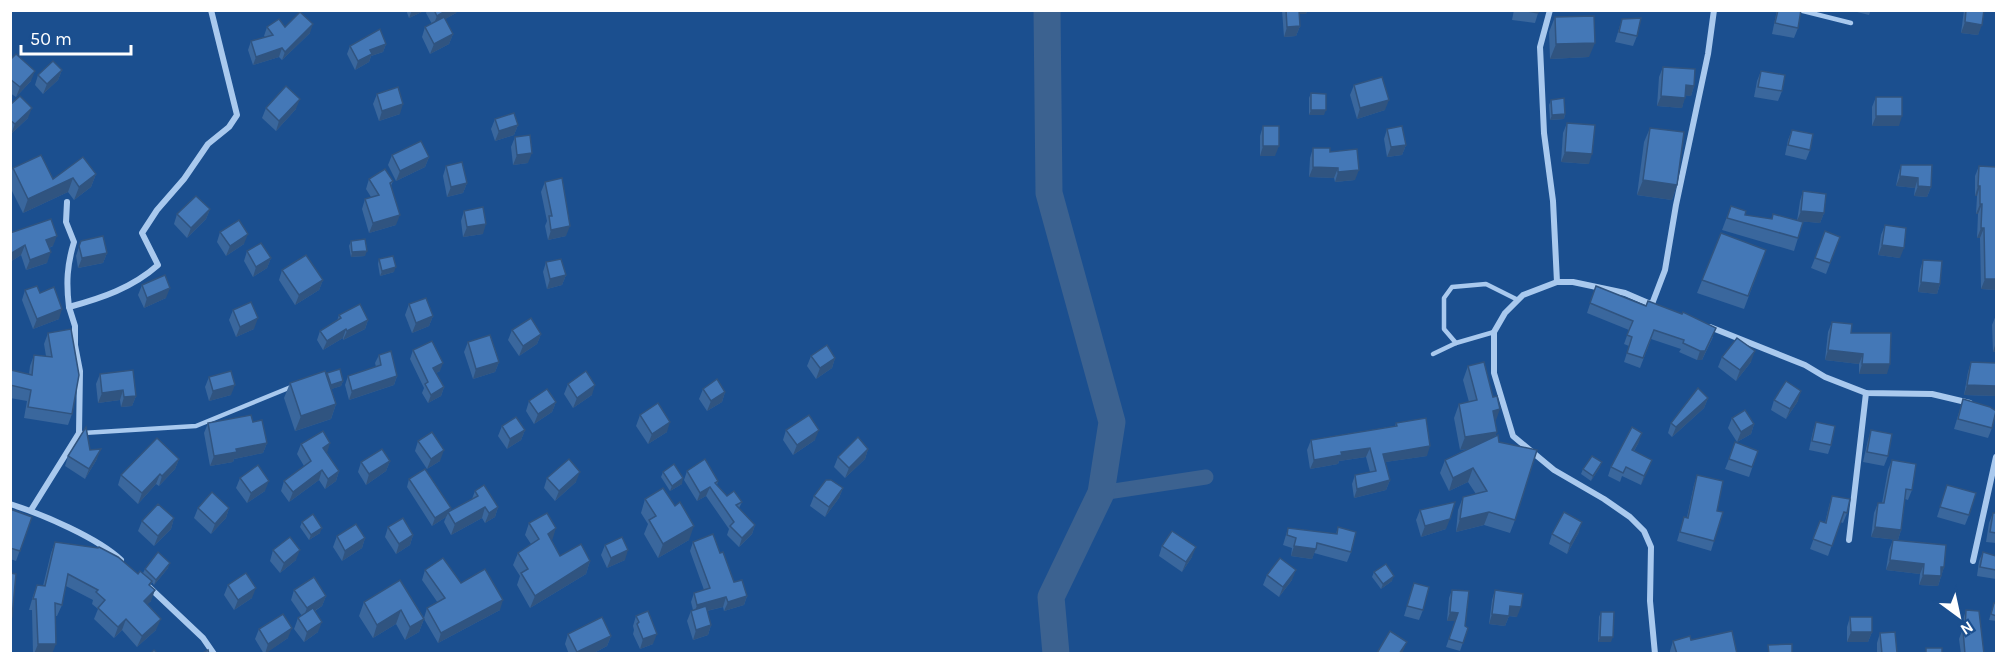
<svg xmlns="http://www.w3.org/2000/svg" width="2007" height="664" viewBox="0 0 2007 664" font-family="Karla,sans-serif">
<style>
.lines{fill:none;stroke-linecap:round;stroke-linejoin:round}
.canal{stroke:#3c6290;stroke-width:15}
.river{stroke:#3c6290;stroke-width:27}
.lane{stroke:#a9c9ee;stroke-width:4.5}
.street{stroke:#a9c9ee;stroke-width:6}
.wall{fill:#3a679d}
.shaded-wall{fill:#305480}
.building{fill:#4478b7;stroke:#305480;stroke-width:1.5}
</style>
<rect width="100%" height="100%" fill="#1b4f8f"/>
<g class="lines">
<!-- canal -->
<polyline class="canal" points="1101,493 1206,477"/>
<!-- river -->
<polyline class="river" points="1047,10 1049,193 1112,422 1101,493 1051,597 1056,654"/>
<!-- lane -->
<g class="lane">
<polyline points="1799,10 1851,23"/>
<polyline points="1456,343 1444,329 1444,298 1452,287 1486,284 1518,300"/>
<polyline points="1433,354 1456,343 1494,332"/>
<polyline points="83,433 196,426 291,387"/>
</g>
<!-- street -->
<g class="street">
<polyline points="1550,10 1540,47 1544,133 1553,201 1557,282"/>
<path d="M 67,202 L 66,222 L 74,242 C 67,265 66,283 69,307"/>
<polyline points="1652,304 1665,270 1676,205 1708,54 1714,10"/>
<polyline points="1653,305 1625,293 1573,282 1557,282 1523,295 1505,313 1494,332 1494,373 1513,436 1554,470 1604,499 1630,517 1644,531 1651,547 1650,601 1655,654"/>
<polyline points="1710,327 1805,365 1825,377 1866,393 1932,394 1970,403"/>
<path d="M 10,504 C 42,514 98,538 121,560"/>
<path d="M 31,510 L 79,433 L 80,371 L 75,345 L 75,326 L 69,307 C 102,298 132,288 158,265 L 142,233 L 157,210 L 184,179 L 208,144 L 229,127 L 237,115 L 211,10"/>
<polyline points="1849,540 1866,393"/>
<polyline points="1973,561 1996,457"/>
<polyline points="148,586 203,638 214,654"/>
</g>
</g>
<!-- wall -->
<g class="wall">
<polygon points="406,10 426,10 409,18"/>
<polygon points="427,10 457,10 456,13 445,19 453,34 449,44 430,54 422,37 425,27 432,24 426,13"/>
<polygon points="1282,10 1307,10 1306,14 1299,14 1300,26 1296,36 1284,37"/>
<polygon points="1514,10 1539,10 1535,23 1512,20"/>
<polygon points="1777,10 1801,10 1798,28 1794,38 1772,34"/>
<polygon points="1857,10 1871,10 1869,15 1857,12"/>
<polygon points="1964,10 1984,10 1978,35 1961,33"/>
<polygon points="1555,17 1589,57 1550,59 1549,32"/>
<polygon points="1622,19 1637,36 1633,46 1615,42"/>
<polygon points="267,27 285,27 310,33 282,60 279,57 253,65 248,50 251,41 265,37 264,36"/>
<polygon points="386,44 383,52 371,56 369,62 355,70 347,54 350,46"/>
<polygon points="10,60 31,81 16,97 10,93"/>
<polygon points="1663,67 1694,86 1691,96 1685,95 1682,108 1657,106 1659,77"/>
<polygon points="62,70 58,80 43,94 35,85 38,75"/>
<polygon points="1761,71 1782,91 1778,101 1754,97 1757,81"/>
<polygon points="1354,85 1385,110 1357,119 1350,95"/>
<polygon points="1311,93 1324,115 1309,115 1309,98"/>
<polygon points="377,94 400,114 379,121 373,104"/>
<polygon points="1876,97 1899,126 1872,126 1872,107"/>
<polygon points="1551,100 1565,114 1564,119 1550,120 1549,105"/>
<polygon points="10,105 28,118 11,134 10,134"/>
<polygon points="266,108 296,109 276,131 262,118"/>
<polygon points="495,119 518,125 514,135 495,141 491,129"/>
<polygon points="1567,123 1589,164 1561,162 1563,133"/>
<polygon points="1263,126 1275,156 1260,156 1260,136"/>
<polygon points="1650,128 1677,185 1672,200 1637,195 1644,142"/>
<polygon points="1387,129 1406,145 1402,155 1387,157 1384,139"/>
<polygon points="1792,130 1810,150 1806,160 1785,155 1788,140"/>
<polygon points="515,137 528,163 513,165 511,147"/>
<polygon points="1313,148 1330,152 1355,180 1335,182 1334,178 1309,177 1310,158"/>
<polygon points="392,155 429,157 425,167 396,181 388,165"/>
<polygon points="1901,165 1931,187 1927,197 1914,196 1915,188 1896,186 1898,175"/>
<polygon points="446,166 467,183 463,193 447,197 443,176"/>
<polygon points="1979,166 1996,167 1996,290 1981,289 1980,238 1977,238 1978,214 1976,214 1977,196 1975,196 1975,176"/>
<polygon points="13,168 53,179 96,174 91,187 74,200 68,192 23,213 10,187 10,175"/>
<polygon points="369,179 393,181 391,186 396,225 369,233 362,209 365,199 371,197 366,189"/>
<polygon points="545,182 566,236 548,240 545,226 547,221 541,192"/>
<polygon points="1803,191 1824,213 1820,223 1799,221 1798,238 1794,251 1722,230 1731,206 1745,215 1771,219 1797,221 1800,201"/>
<polygon points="210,209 206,219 187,238 174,224 177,214"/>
<polygon points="464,211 483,234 463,237 461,221"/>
<polygon points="1885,225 1900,258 1878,255 1881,235"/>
<polygon points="220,232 244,244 226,256 217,242"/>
<polygon points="10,233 53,246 49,248 47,263 26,270 21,255 10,262"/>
<polygon points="1721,233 1766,250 1744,309 1697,293"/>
<polygon points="1840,237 1826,274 1811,268 1815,258"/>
<polygon points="81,241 107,253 103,263 78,268 76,256"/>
<polygon points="351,241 365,256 351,257 349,246"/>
<polygon points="247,251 271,258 267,268 253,277 244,261"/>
<polygon points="379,259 394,272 380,276 378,264"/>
<polygon points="1923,260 1940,284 1937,294 1918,292 1920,270"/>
<polygon points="546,262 566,275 562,285 547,289 543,272"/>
<polygon points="282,270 323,280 319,290 295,305 279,280"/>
<polygon points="142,285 166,298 144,308 138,295"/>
<polygon points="1596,286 1713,337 1702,360 1697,360 1679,352 1681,349 1651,339 1640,368 1624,362 1629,346 1624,344 1629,330 1587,313"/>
<polygon points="25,290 40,293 59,319 33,329 22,300"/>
<polygon points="409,304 433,316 429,326 412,333 405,315"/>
<polygon points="233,310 254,329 236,337 229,320"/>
<polygon points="339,315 368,320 365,329 343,340 343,338 323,350 317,340 320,331 337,321"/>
<polygon points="1996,315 1996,351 1993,352 1992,325"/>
<polygon points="1832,322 1851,333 1887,374 1859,374 1859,364 1825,360 1828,332"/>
<polygon points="512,330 541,334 537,344 519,356 508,340"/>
<polygon points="48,333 72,414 68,425 24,418 27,401 10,398 11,370 29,374 30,366 34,355 46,356 44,344"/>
<polygon points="468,342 499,362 495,372 473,379 464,352"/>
<polygon points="413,350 440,371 436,373 444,387 441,396 428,403 422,393 424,388 410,359"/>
<polygon points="379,355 397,376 394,385 349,400 345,385 348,376 376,367 375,363"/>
<polygon points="811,356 835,358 832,368 816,379 807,366"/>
<polygon points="1722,357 1751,362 1736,381 1718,367"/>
<polygon points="1971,362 1996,363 1996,396 1964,395 1968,372"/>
<polygon points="1468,366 1495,422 1496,436 1515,520 1510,533 1484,525 1456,532 1458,510 1463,497 1476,494 1468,482 1449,491 1440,473 1445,460 1467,449 1460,450 1454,418 1459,404 1469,402 1463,380"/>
<polygon points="327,373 343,381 341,386 331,389 336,404 331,419 295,431 284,398 290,383 327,375"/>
<polygon points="100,374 136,396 132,406 121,407 120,400 98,403 96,384"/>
<polygon points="209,377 231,395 209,401 205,387"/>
<polygon points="568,384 592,395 573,408 564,394"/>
<polygon points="703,389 725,392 722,402 707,411 699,399"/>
<polygon points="1708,398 1704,408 1672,437 1668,433 1671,423"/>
<polygon points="1963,399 1992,428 1988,438 1954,429"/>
<polygon points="1774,400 1798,401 1786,419 1771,410"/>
<polygon points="529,401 556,402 552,412 534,424 526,411"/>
<polygon points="640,415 667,432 648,444 636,426"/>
<polygon points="1732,418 1754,424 1751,434 1737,442 1728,428"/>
<polygon points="253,422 267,443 263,453 234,459 233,462 210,466 204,433 208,423"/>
<polygon points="1816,422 1831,445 1828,454 1809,450 1813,431"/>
<polygon points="1396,423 1427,456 1385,462 1390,480 1386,490 1354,498 1352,484 1355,475 1370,472 1366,457 1339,461 1338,464 1310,469 1307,450 1311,440 1395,426"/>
<polygon points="502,426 525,430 521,440 507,449 498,436"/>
<polygon points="786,430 815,440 793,455 783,440"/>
<polygon points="1871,430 1888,456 1884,466 1863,462 1868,440"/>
<polygon points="418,441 440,461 427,469 415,451"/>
<polygon points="1639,442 1634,451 1652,460 1641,485 1622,476 1620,482 1608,476 1611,467"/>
<polygon points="301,444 327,453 339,471 336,481 325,489 319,480 289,502 281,491 284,481 304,466 297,454"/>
<polygon points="868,449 865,459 845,478 834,467 838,457"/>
<polygon points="90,450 97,459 85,479 65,466 68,456"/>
<polygon points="1758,451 1749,477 1725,469 1729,459"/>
<polygon points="179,459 175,469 159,486 156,484 138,504 118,485 121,475"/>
<polygon points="1892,460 1912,490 1908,500 1905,499 1901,530 1898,540 1871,537 1874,513 1878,503 1882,503 1888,470"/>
<polygon points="390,461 386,471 366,485 358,472 361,462"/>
<polygon points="1600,467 1591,481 1581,474 1583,469"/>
<polygon points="687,471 718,481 717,485 727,496 742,502 739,508 755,525 752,534 739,547 727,535 729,529 706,496 697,501 684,480"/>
<polygon points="663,472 682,484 670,491 661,477"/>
<polygon points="1697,475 1717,511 1714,541 1711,551 1677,541 1684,517 1687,517 1694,485"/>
<polygon points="240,478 265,491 247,503 236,488"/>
<polygon points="547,478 576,482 555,501 544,488"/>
<polygon points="409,479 451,508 450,511 472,499 475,491 498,507 495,517 485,523 482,518 451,535 444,522 446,517 432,526 407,487"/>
<polygon points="1947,485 1969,515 1965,525 1937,517"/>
<polygon points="843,488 839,498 825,517 810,506 814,496"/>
<polygon points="1832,496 1847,513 1843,523 1840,522 1828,556 1810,549 1820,521 1825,523 1829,506"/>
<polygon points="645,499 675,506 689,540 658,558 644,534 648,524 641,513"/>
<polygon points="198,508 229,508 226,518 211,534 194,518"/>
<polygon points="10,509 32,517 16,561 10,559"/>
<polygon points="1420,510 1446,529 1421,537 1416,520"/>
<polygon points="1993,513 1996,513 1996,543 1986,542 1989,523"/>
<polygon points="174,518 171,529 154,546 138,531 142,521"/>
<polygon points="302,522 320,533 309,540 300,527"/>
<polygon points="529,523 552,541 560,556 590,561 586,574 530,608 517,585 520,576 513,565 518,553 531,544 525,535"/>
<polygon points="388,527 413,535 410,545 396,554 385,537"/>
<polygon points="1338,527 1351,552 1347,562 1314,553 1312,559 1291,556 1292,548 1283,545 1288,528 1336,534"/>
<polygon points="1579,532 1567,554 1549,544 1552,534"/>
<polygon points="337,536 365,538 362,548 342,561 333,547"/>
<polygon points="1893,540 1944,567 1938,586 1919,585 1920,574 1886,570 1889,550"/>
<polygon points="55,542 138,574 143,573 145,569 168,568 154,585 152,582 150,586 151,601 147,604 156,630 137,647 122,630 114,638 94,619 98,609 92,604 93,600 66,586 62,605 57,616 55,616 52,654 33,654 32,610 29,610 33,596 37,585 43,586 51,553"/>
<polygon points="693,542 720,553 734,582 747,596 744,605 724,611 723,607 707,611 711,625 708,635 693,640 687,621 691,611 693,610 691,602 694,593 704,590 690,551"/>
<polygon points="605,545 625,560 607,568 601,555"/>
<polygon points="1162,546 1192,557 1182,572 1159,556"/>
<polygon points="273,550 296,560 280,573 270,561"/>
<polygon points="1983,552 1996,556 1996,579 1977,576 1979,561"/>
<polygon points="425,570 461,583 500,610 438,643 424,619 419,632 405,640 396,624 373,638 359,616 364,602 400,580 424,618 427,608 438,603 422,580"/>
<polygon points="1374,572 1392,581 1381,589 1372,577"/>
<polygon points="1267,575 1292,580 1279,597 1263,585"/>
<polygon points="1414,583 1423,610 1419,620 1404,616"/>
<polygon points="228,585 252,598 234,610 224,595"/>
<polygon points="294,590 326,596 322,606 315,611 318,632 304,642 294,629 298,618 302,616 291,600"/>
<polygon points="1452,590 1465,626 1468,628 1460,651 1446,647 1455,621 1447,621 1449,598"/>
<polygon points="1495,590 1517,617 1509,616 1505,626 1489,624 1492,600"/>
<polygon points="1994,603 1996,603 1996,621 1989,620"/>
<polygon points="1966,610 1984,654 1961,654 1959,639 1962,631 1963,620"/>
<polygon points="1601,612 1611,642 1598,642 1599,617"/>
<polygon points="636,616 653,644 640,649 633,634 634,630 633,626"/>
<polygon points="1850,617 1872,632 1868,642 1847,642 1847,627"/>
<polygon points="259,629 288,638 264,654 255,639"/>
<polygon points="1880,633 1897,654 1877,654 1877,643"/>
<polygon points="568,634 611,636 607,646 592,654 569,654 565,644"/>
<polygon points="1691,640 1737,654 1670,654 1670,651 1673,641"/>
</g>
<!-- shaded-wall -->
<g class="shaded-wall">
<polygon points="412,10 426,10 409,18"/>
<polygon points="447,10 457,10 456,13 433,26 437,16"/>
<polygon points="1296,10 1307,10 1306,14 1295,14"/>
<polygon points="1965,22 1982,25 1978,35 1961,33"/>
<polygon points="313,24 310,33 282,60 285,52"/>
<polygon points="1300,26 1296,36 1284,37 1287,27"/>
<polygon points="453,34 449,44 430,54 434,44"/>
<polygon points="1595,43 1589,57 1550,59 1556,44"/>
<polygon points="386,44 383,52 371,56 369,62 355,70 358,61 370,50"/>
<polygon points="282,48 279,57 253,65 256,57"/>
<polygon points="62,70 58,80 43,94 47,84"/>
<polygon points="35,71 31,81 16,97 20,87"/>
<polygon points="1686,85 1694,86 1691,96 1682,95"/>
<polygon points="1661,96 1685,98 1682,108 1657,106"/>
<polygon points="300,99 296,109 276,131 279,121"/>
<polygon points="1389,100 1385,110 1357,119 1360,108"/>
<polygon points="403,104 400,114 379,121 382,111"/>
<polygon points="32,108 28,118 11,134 15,124"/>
<polygon points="1311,110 1326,110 1324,115 1309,115"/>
<polygon points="1565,114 1564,119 1550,120 1552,115"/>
<polygon points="1876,116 1902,116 1899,126 1872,126"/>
<polygon points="518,125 514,135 495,141 499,131"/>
<polygon points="1406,145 1402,155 1387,157 1391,147"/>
<polygon points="1263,146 1279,146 1275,156 1260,156"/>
<polygon points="1565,152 1592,154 1589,164 1561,162"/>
<polygon points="532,153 528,163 513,165 517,155"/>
<polygon points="429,157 425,167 396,181 400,171"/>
<polygon points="1313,167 1338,168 1334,178 1309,177"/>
<polygon points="1359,170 1355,180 1335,182 1338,172"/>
<polygon points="96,174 91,187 74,200 79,187"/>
<polygon points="1900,176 1918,178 1915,188 1896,186"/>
<polygon points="73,178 68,192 23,213 28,199"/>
<polygon points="1643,180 1677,185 1672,200 1637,195"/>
<polygon points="467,183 463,193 447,197 451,187"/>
<polygon points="1918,186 1931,187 1927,197 1914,196"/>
<polygon points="1978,186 1980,186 1977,196 1975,196"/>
<polygon points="1980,204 1982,204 1978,214 1976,214"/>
<polygon points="210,209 206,219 187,238 191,228"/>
<polygon points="1801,211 1824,213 1820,223 1797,221"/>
<polygon points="400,215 396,225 369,233 373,223"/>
<polygon points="486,224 483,234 463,237 467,227"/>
<polygon points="570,226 566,236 548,240 551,230"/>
<polygon points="1981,228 1984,228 1980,238 1977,238"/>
<polygon points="248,234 244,244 226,256 230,246"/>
<polygon points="57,236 53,246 42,250 46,240"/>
<polygon points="25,245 21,255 10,262 10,254"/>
<polygon points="1882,245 1904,248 1900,258 1878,255"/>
<polygon points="367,251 365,256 351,257 352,252"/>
<polygon points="51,252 47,263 26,270 30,260"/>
<polygon points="107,253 103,263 78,268 82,258"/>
<polygon points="271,258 267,268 253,277 256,267"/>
<polygon points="396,267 394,272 380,276 382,271"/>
<polygon points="566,275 562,285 547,289 550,279"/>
<polygon points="1985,279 1996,279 1996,290 1981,289"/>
<polygon points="323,280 319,290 295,305 299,295"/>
<polygon points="1921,282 1940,284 1937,294 1918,292"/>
<polygon points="170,288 166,298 144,308 147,298"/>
<polygon points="62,309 59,319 33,329 37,319"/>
<polygon points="433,316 429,326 412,333 416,323"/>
<polygon points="258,318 254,329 236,337 240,327"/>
<polygon points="368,320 365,329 343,340 347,331"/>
<polygon points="1716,328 1702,360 1697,360 1700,351"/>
<polygon points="346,329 343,338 323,350 327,341"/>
<polygon points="541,334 537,344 519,356 523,346"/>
<polygon points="1996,342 1996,351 1993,352"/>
<polygon points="1828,350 1863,354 1859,364 1825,360"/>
<polygon points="1755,351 1751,362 1736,381 1740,370"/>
<polygon points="835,358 832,368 816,379 820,368"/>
<polygon points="499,362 495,372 473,379 476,369"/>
<polygon points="443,363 440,371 430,376 433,368"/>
<polygon points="1862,364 1890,364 1887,374 1859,374"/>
<polygon points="397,376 394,385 349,400 352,391"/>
<polygon points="343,381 341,386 329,390 331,385"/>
<polygon points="235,385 231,395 209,401 213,391"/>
<polygon points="595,385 592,395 573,408 577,398"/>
<polygon points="1967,385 1996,386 1996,396 1964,395"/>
<polygon points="444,387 441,396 428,403 431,395"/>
<polygon points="123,390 120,400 98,403 102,393"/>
<polygon points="1801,391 1798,401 1786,419 1790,409"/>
<polygon points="725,392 722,402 707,411 711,401"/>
<polygon points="136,396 132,406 121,407 124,397"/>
<polygon points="1708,398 1704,408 1672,437 1676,427"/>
<polygon points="556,402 552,412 534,424 538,414"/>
<polygon points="336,404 331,419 295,431 301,416"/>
<polygon points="1500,409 1495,423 1493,411"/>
<polygon points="670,422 667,432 648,444 652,434"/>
<polygon points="1754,424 1751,434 1737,442 1741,432"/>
<polygon points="525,430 521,440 507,449 510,439"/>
<polygon points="819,430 815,440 793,455 797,445"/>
<polygon points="1497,432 1492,445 1460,450 1465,437"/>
<polygon points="1642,433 1639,442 1629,459 1632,450"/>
<polygon points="267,443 263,453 234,459 233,462 210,466 214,456 236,449"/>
<polygon points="330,443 327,453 323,448"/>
<polygon points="1430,446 1427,456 1379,463 1383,454"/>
<polygon points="1370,448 1366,457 1339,461 1338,464 1310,469 1314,460 1341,452"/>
<polygon points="101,449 97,459 85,479 89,469"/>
<polygon points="868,449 865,459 845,478 849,468"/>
<polygon points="444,450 440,461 427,469 431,459"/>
<polygon points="179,459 175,469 159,486 162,476"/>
<polygon points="1652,460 1649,469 1641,485 1644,476"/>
<polygon points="390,461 386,471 366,485 369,474"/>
<polygon points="1602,462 1600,467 1591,481 1593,476"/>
<polygon points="1473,468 1468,482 1449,491 1453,478"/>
<polygon points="322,470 319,480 289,502 293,492"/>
<polygon points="339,471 336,481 325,489 328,479"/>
<polygon points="580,472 576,482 555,501 559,491"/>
<polygon points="160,474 156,484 138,504 142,493"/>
<polygon points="683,478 682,484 670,491 672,486"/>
<polygon points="1390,480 1386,490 1354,498 1357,489"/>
<polygon points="269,481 265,491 247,503 251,493"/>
<polygon points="710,487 706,496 697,501 700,493"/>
<polygon points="843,488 839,498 825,517 829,507"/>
<polygon points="485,507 482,518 451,535 455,524"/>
<polygon points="498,507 495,517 485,523 489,513"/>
<polygon points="229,508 226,518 211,534 215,524"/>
<polygon points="451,508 446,517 432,526 435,518"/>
<polygon points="1489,512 1484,525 1456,532 1460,519"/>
<polygon points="174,518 171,529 154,546 158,536"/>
<polygon points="1450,519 1446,529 1421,537 1425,526"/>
<polygon points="1582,522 1579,532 1567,554 1570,544"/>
<polygon points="755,525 752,534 739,547 742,538"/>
<polygon points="694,526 689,540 658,558 663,544"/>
<polygon points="1875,527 1901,530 1898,540 1871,537"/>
<polygon points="322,528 320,533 309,540 311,535"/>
<polygon points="556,528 552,541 548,534"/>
<polygon points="413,535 410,545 396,554 399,544"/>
<polygon points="365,538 362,548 342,561 345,551"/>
<polygon points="1294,546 1316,549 1312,559 1291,556"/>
<polygon points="1196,547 1192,557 1182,572 1186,562"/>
<polygon points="300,550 296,560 280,573 284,563"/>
<polygon points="628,550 625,560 607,568 611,558"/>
<polygon points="1890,560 1924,564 1920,574 1886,570"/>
<polygon points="590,561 586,574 530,608 535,596"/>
<polygon points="170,563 168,568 154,585 156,580"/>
<polygon points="1941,567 1944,567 1938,586 1919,585 1923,575"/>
<polygon points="1296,570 1292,580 1279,597 1283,587"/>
<polygon points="1394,576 1392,581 1381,589 1383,584"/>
<polygon points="256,588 252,598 234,610 238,600"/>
<polygon points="155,590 151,601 140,612 144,601"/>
<polygon points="326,596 322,606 303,618 307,608"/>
<polygon points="747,596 744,605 724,611 728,602"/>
<polygon points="726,597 723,607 694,614 697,605"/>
<polygon points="503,600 500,610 438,643 441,633"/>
<polygon points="1510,606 1521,607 1517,617 1509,616 1505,626 1489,624 1492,614"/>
<polygon points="401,610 396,624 373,638 377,625"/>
<polygon points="1450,612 1458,613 1455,621 1447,621"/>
<polygon points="126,619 122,630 114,638 118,627"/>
<polygon points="161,619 156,630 137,647 142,636"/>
<polygon points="424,619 419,632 405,640 410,627"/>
<polygon points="322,622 318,632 304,642 307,632"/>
<polygon points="711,625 708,635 693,640 696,630"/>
<polygon points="292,628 288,638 265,654 268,644"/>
<polygon points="1851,632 1872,632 1868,642 1847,642"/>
<polygon points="657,634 653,644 640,649 643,639"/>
<polygon points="611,636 607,646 592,654 577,654 577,652"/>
<polygon points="1600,637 1613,637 1611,642 1598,642"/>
<polygon points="1407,642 1402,654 1399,654"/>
<polygon points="38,644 56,644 52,654 34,654"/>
</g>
<!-- building -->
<g class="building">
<polygon points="434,10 447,10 437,16"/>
<polygon points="1286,10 1299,10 1300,26 1287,27"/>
<polygon points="1522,10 1539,10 1538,13"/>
<polygon points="1778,10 1801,10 1798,28 1775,23"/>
<polygon points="1966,10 1984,10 1982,25 1965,22"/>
<polygon points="300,12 313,24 285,52 282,48 256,57 251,41 273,35 267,27 279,19 285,27"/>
<polygon points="1594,16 1595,43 1556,44 1555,17"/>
<polygon points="444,17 453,34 434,44 425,27"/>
<polygon points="1641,18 1637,36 1619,32 1622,19"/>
<polygon points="380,29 386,44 370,50 372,54 358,61 350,46"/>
<polygon points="16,54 35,71 20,87 10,79 10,60"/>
<polygon points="53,61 62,70 47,84 38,75"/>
<polygon points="1663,67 1695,69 1694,86 1686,85 1685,98 1661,96"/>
<polygon points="1761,71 1785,75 1782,91 1758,87"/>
<polygon points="1382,77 1389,100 1360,108 1354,85"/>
<polygon points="286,86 300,99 279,121 266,108"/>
<polygon points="398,87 403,104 382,111 377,94"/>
<polygon points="1311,93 1326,94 1326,110 1311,110"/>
<polygon points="20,96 32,108 15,124 10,120 10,105"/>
<rect x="1876" y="97" width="26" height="19"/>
<polygon points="1564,98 1565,114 1552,115 1551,100"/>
<polygon points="514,113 518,125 499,131 495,119"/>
<polygon points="1567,123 1595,125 1592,154 1565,152"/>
<rect x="1263" y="126" width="16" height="20"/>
<polygon points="1402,126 1406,145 1391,147 1387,129"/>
<polygon points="1650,128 1684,132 1677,185 1643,180"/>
<polygon points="1792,130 1813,134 1810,150 1788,145"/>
<polygon points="530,135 532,153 517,155 515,137"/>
<polygon points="421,141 429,157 400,171 392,155"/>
<polygon points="1313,148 1330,148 1330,152 1357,149 1359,170 1338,172 1338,168 1313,167"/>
<polygon points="41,155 53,179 83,157 96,174 79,187 73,178 28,199 13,168"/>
<polygon points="462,162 467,183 451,187 446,166"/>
<polygon points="1901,165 1932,165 1931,187 1918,186 1918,178 1900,176"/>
<polygon points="1979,166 1996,167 1996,279 1985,279 1984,228 1981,228 1982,204 1980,204 1980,186 1978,186"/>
<polygon points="385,169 393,181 390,183 400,215 373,223 365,199 379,195 369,179"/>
<polygon points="562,178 570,226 551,230 549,216 552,216 545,182"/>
<polygon points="1803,191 1826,194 1824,213 1801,211"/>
<polygon points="196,196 210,209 191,228 177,214"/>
<polygon points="1731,206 1746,211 1745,215 1772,219 1773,214 1803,222 1798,238 1727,218"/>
<polygon points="483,207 486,224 467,227 464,211"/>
<polygon points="51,219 57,236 46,240 51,252 30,260 25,245 10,254 10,233"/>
<polygon points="239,220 248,234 230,246 220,232"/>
<polygon points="1885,225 1906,228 1904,248 1882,245"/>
<polygon points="1825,231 1840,237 1830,263 1815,258"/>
<polygon points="1721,233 1766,250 1748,296 1702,280"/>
<polygon points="103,236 107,253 82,258 79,246 81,241"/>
<polygon points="365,239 367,251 352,252 351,241"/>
<polygon points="261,243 271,258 256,267 247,251"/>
<polygon points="306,255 323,280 299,295 282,270"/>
<polygon points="393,256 396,267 382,271 379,259"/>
<polygon points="561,259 566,275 550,279 546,262"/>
<polygon points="1923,260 1942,261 1940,284 1921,282"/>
<polygon points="165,275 170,288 147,298 142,285"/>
<polygon points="37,286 40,293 54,287 62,309 37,319 25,290"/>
<polygon points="1596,286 1646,306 1648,301 1682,314 1683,312 1716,328 1705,351 1700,351 1683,343 1684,340 1654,330 1643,358 1627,353 1632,337 1627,335 1633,321 1590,303"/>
<polygon points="426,298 433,316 416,323 409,304"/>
<polygon points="251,302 258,318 240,327 233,310"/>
<polygon points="360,304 368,320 347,331 346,329 327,341 320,331 341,318 339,315"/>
<polygon points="531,318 541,334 523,346 512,330"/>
<polygon points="1832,322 1852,324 1851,333 1891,333 1890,364 1862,364 1863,354 1828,350"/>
<polygon points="71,329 79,375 72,414 28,407 31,390 10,385 11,370 32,375 34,355 52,357 48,333"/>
<polygon points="490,335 499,362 476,369 468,342"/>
<polygon points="1737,338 1755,351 1740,370 1722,357"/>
<polygon points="432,341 443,363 433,368 444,387 431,395 425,384 428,382 413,350"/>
<polygon points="827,345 835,358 820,368 811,356"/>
<polygon points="391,351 397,376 352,391 348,376 381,365 379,355"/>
<polygon points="1484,362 1493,397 1497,396 1500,409 1493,411 1497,432 1465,437 1459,404 1477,400 1468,366"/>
<polygon points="1971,362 1996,363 1996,386 1967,385"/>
<polygon points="340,369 343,381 331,385 327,373"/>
<polygon points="133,370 136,396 124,397 123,390 102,393 100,374"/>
<polygon points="231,371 235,385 213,391 209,377"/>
<polygon points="325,371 336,404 301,416 290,383"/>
<polygon points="586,371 595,385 577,398 568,384"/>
<polygon points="717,379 725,392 711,401 703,389"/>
<polygon points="1786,381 1801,391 1790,409 1774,400"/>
<polygon points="1698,388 1708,398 1676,427 1671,423"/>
<polygon points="547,389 556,402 538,414 529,401"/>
<polygon points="1963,399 1990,407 1996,411 1992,428 1958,419"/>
<polygon points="658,403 670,422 652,434 640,415"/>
<polygon points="1745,410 1754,424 1741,432 1732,418"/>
<polygon points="251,415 253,422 262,420 267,443 236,449 237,452 214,456 208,423"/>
<polygon points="809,415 819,430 797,445 786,430"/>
<polygon points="516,417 525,430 510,439 502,426"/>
<polygon points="1426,418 1430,446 1383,454 1390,480 1357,489 1355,475 1376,471 1370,448 1341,452 1342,455 1314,460 1311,440 1397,426 1396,423"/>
<polygon points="1816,422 1835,426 1831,445 1812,441"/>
<polygon points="86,427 90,450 101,449 89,469 68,456"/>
<polygon points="1632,427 1642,433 1632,450 1652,460 1644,476 1626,467 1623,473 1611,467"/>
<polygon points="1871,430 1892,434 1888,456 1867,452"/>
<polygon points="323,431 330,443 323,448 339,471 328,479 322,470 293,492 284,481 311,461 301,444"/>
<polygon points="432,432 444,450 431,459 418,441"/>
<polygon points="1498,435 1499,442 1537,450 1515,520 1489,512 1460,519 1463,497 1487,491 1473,468 1453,478 1445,460"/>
<polygon points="858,437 868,449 849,468 838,457"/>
<polygon points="157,438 179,459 162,476 160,474 142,493 121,475"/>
<polygon points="1735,442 1758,451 1752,467 1729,459"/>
<polygon points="382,449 390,461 369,474 361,462"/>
<polygon points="1592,456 1602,462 1593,476 1583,469"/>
<polygon points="569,459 580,472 559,491 547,478"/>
<polygon points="705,459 718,481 715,483 727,496 734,491 742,502 736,505 755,525 742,538 730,526 734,522 710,487 700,493 687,471"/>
<polygon points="1892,460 1916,464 1912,490 1906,489 1901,530 1875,527 1878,503 1884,503"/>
<polygon points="674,464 683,478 672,486 663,472"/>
<polygon points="258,465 269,481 251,493 240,478"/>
<polygon points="425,469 451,508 435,518 409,479"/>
<polygon points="1697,475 1723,481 1717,511 1723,512 1714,541 1680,532 1684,517 1688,518"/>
<polygon points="826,480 831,480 843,488 829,507 814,496"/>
<polygon points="484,485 498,507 489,513 485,507 455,524 448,512 478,496 475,491"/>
<polygon points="1947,485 1976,493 1969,515 1940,507"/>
<polygon points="663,488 675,506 680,502 694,526 663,544 649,520 656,516 645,499"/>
<polygon points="212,492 229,508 215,524 198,508"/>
<polygon points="1832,496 1850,499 1847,513 1844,512 1832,546 1813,539 1820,521 1826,523"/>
<polygon points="1455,502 1450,519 1425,526 1420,510"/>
<polygon points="158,504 174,518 158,536 142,521"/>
<polygon points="10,509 32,517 20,551 10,548"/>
<polygon points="1564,512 1582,522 1570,544 1552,534"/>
<polygon points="547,513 556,528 548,534 560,556 581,544 590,561 535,596 521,573 528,569 518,553 539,539 529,523"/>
<polygon points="1993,513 1996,513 1996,533 1990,532"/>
<polygon points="313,514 322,528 311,535 302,522"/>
<polygon points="403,518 413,535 399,544 388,527"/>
<polygon points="356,524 365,538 345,551 337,536"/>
<polygon points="1338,527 1356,532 1351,552 1317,543 1316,549 1294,546 1296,538 1287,535 1288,528 1337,534"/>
<polygon points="1172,531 1196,547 1186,562 1162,546"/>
<polygon points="713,534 720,553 723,552 734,582 742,580 747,596 728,602 726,597 697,605 694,593 710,588 693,542"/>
<polygon points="290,537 300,550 284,563 273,550"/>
<polygon points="622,537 628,550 611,558 605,545"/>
<polygon points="1893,540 1946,545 1944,567 1941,567 1941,576 1923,575 1924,564 1890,560"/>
<polygon points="55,542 98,548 99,547 118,557 138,574 140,571 152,581 149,585 155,590 144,601 161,619 142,636 126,619 118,627 98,608 105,600 96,592 98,590 68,574 62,605 55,603 56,644 38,644 36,599 33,599 37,585 45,586"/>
<polygon points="158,552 170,563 156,580 145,569"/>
<polygon points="1983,552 1996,556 1996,570 1980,567"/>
<polygon points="443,558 461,583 485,569 503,600 441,633 427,608 445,598 425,570"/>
<polygon points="1280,558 1296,570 1283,587 1267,575"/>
<polygon points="1386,564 1394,576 1383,584 1374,572"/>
<polygon points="10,573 16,574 12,617 10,617"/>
<polygon points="246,573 256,588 238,600 228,585"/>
<polygon points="314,577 326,596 307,608 294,590"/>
<polygon points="400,580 424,619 410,627 401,610 377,625 364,602"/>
<polygon points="1414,583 1429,587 1423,610 1407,606"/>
<polygon points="1452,590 1469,591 1465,626 1468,628 1463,643 1449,639 1458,613 1450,612"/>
<polygon points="1495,590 1523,594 1521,607 1510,606 1509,616 1492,614"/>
<polygon points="1994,603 1996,603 1996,616 1991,614"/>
<polygon points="706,606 711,625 696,630 691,611"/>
<polygon points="313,608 322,622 307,632 298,618"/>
<polygon points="1966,610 1979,611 1984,654 1965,654 1963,630 1965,629"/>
<polygon points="648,611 657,634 643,639 637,624 639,622 636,616"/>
<polygon points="1601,612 1614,612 1613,637 1600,637"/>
<polygon points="283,614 292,628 268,644 259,629"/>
<polygon points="602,617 611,636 577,652 568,634"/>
<polygon points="1850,617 1872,617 1872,632 1851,632"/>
<polygon points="1390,631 1407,642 1399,654 1378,654 1377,653"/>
<polygon points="1732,631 1737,654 1677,654 1673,641 1690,636 1691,640"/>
<polygon points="1895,632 1897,653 1882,654 1880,633"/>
<polygon points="1792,644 1792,654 1769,654 1768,645"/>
<rect x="1926" y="648" width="16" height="6"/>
<polygon points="154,650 158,654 150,654"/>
<polygon points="208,650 209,654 201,654"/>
</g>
<!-- border -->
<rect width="2007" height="664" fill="none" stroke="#ffffff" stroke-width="24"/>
<!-- north arrow -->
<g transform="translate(1959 616) rotate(147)" stroke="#1b4f8f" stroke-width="4.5" paint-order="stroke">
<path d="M0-4.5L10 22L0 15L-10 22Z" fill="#ffffff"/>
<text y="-9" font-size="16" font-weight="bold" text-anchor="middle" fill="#ffffff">N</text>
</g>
<!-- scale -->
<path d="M21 45v9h110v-9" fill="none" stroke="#ffffff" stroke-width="3"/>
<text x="30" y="45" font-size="18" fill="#ffffff" stroke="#1b4f8f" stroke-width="4.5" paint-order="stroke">50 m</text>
</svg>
